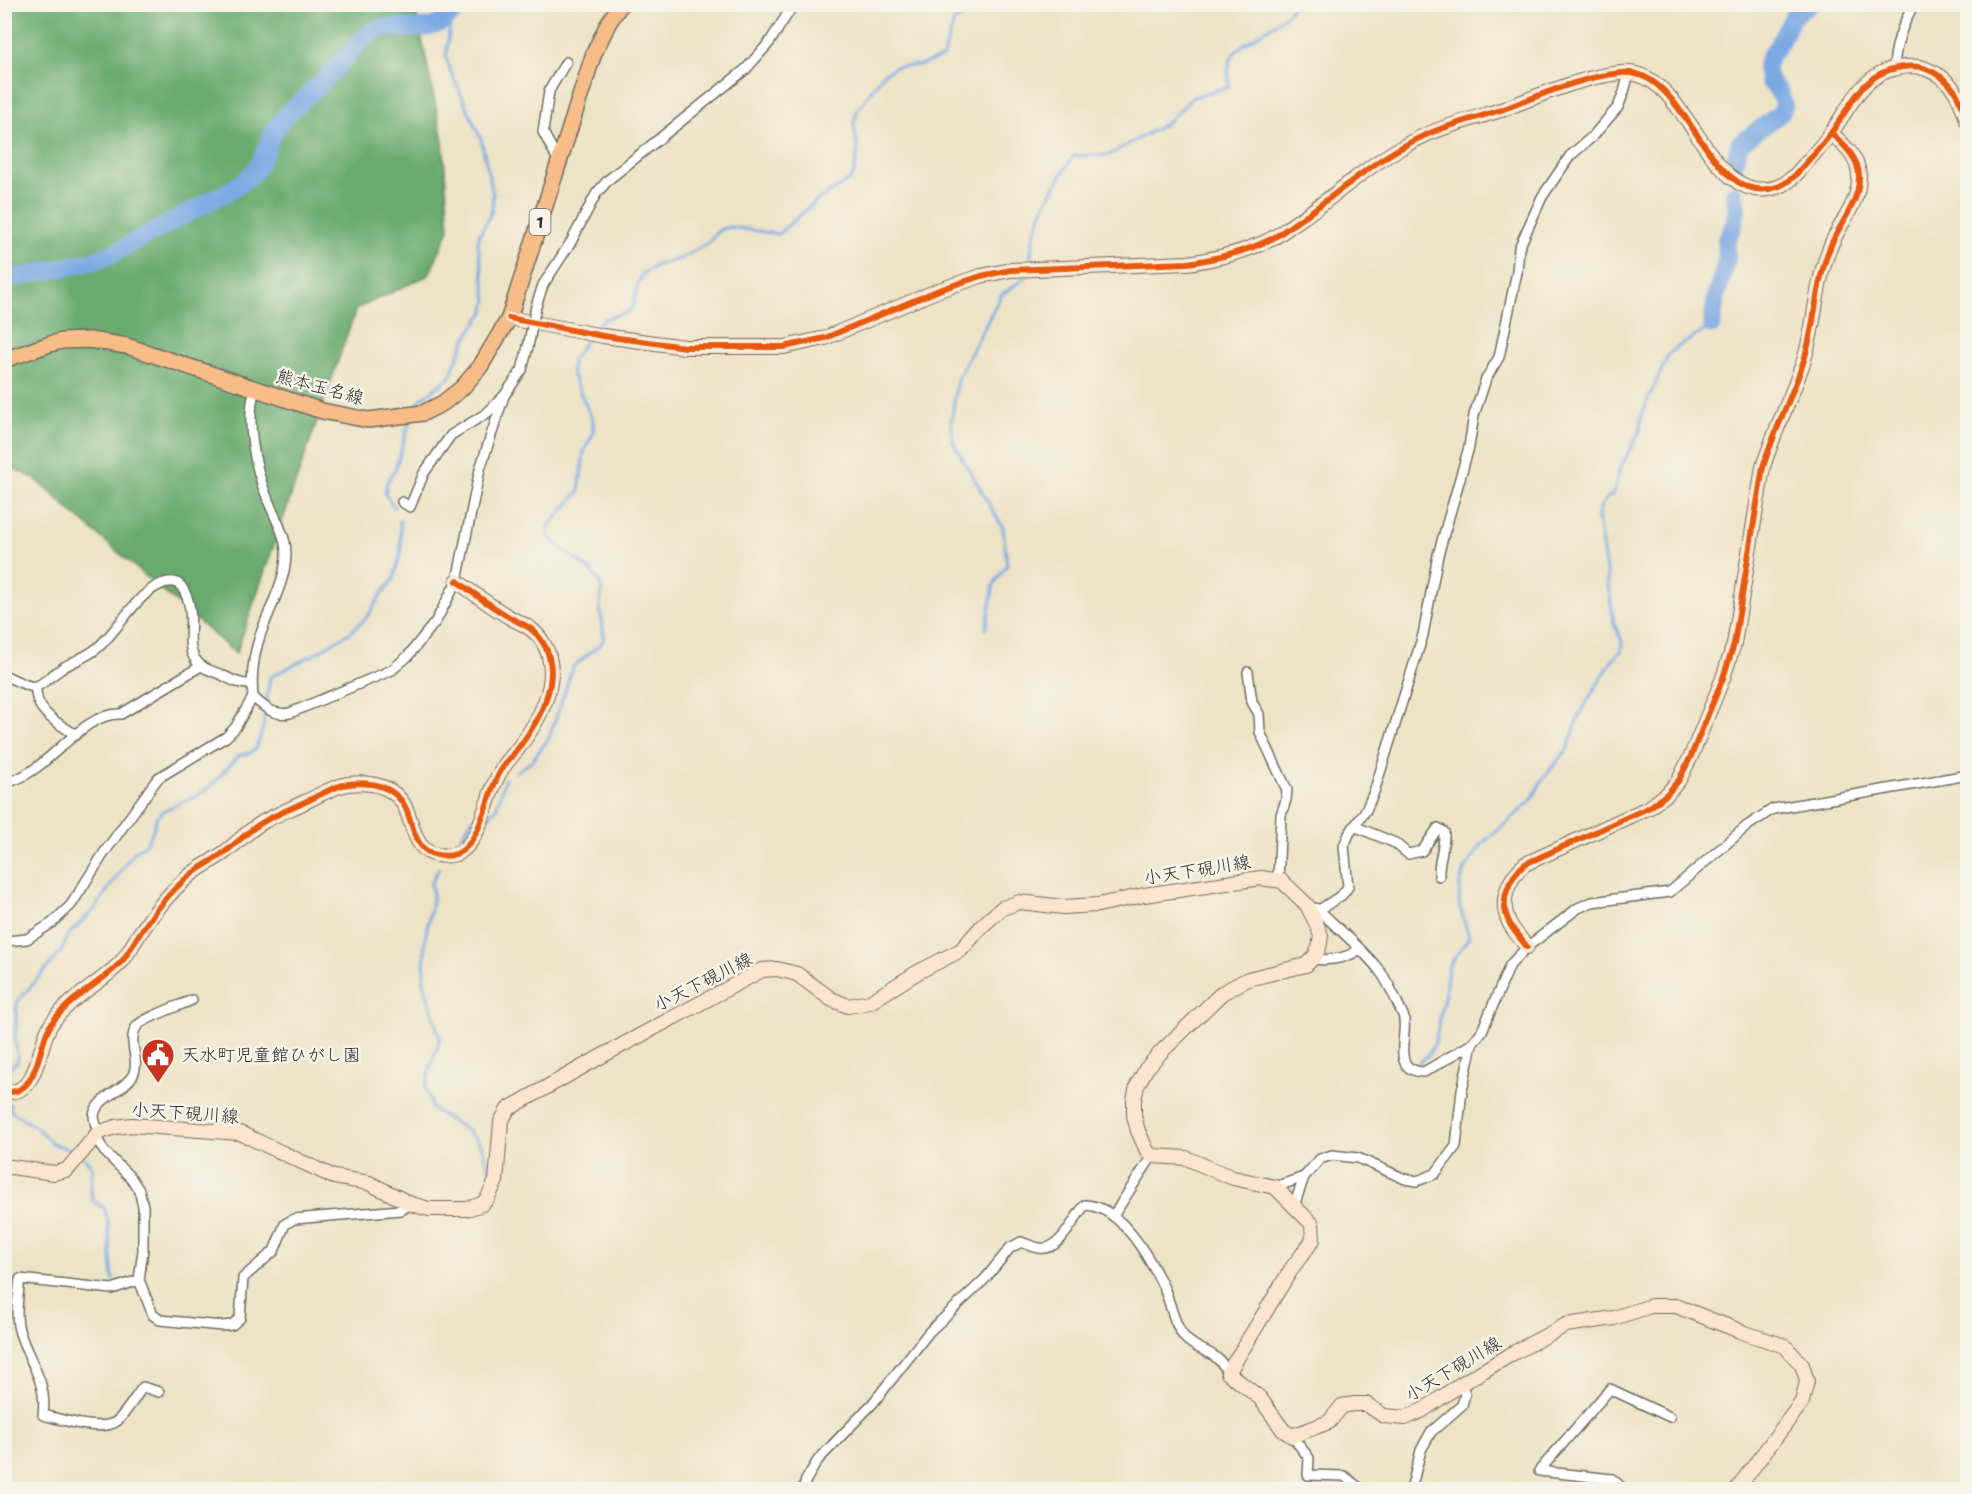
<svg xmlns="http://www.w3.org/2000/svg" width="1972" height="1494" viewBox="0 0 1972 1494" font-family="'Shantell Sans','Klee One',sans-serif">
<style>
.forest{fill:#69ab6e;stroke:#4a6b4c;stroke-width:1.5}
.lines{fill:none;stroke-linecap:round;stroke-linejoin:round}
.stream{stroke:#7aa9e4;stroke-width:3}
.river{stroke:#7aa9e4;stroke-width:18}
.street-casing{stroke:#6f6b61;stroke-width:12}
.secondary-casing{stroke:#6f6b61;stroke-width:16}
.primary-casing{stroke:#6f6b61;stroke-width:18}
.street{stroke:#fff;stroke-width:9}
.secondary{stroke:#fce5cf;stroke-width:14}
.primary{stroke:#f7bd88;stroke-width:15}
.street-bridge-casing{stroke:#6f6b61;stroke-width:12;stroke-linecap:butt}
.street-bridge{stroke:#fff;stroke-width:9}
.cycleway-casing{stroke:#f7f3e8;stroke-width:10}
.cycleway{stroke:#e8590c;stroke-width:6}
.labels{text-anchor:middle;stroke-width:5;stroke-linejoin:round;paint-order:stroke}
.shield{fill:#f7f3e8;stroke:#686764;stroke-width:1.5}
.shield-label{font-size:16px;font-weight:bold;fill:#2b2b2b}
.street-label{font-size:18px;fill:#2b2b2b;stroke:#f7f3e8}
.poi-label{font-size:18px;fill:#2b2b2b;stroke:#f7f3e8;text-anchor:start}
</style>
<rect width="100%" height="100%" fill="#f7f3e8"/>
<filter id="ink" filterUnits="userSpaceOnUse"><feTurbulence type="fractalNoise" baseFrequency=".0167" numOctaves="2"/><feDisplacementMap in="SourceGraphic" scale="12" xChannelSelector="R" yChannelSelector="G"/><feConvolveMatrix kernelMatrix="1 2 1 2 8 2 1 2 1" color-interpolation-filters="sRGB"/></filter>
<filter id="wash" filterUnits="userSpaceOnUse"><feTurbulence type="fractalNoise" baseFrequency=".008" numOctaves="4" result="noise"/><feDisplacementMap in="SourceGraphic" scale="24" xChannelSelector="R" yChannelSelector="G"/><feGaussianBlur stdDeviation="1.35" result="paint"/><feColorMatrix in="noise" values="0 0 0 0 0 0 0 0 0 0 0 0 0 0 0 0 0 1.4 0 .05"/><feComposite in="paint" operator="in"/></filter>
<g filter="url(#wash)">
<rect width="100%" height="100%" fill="#ede3c5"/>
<!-- forest -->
<polygon class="forest" points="5,5 415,5 443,140 449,229 429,275 356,309 236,654 76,516 36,479 5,465"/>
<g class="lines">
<!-- stream -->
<g class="stream">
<path d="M 1030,264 C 1032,220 1051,193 1073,156 L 1109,155 L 1165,124 L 1193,97 L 1229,87 C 1229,80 1228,71 1229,64 C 1235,39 1282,29 1294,4"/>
<path d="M 593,330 L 604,319 L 628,312 L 633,307 L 638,283 L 643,273 L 657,265 L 682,258 L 708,243 L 719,230 L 730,227 L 778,234 L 819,199 L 850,180 L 854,172 L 858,151 L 854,124 L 857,111 L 883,74 L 895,67 L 921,65 L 943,57 L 954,21 C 965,16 975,9 987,7 C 1001,5 1010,10 1026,4"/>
<polyline points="415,409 421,399 449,378 466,338 485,310 487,301 478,244 479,236 492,211 493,194 481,139 451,72 446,57 451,17"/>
<polyline points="394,507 385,494 387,482 395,470 410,420"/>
<polyline points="986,629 994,584 1007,565 1003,528 953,442 951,424 957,380 1001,295 1025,278 1026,273"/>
<polyline points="266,705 270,677 311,656 351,632 367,617 383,592 394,579 401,551 400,521"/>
<polyline points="516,772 531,762 549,738 573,667 602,643 604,637 600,607 602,591 600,582 590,570 551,540 547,534 550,525 579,492 584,451 593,434 593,421 572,374 572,361 588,337"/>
<polyline points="489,816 496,809 505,779"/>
<polyline points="457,843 473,818"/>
<polyline points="439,868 431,883 433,895 425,940 424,982 440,1039 428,1075 426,1088 432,1109 468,1131 481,1145 490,1171"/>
<path d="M 1419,1063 L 1429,1054 L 1435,1043 L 1445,993 L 1448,967 L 1469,937 L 1459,904 L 1460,883 L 1466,867 L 1482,844 L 1531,801 L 1542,780 L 1568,748 L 1580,713 L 1613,659 L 1621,652 L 1622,641 L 1614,624 L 1598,518 C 1599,506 1603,500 1613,494 L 1620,468 L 1640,431 L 1641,416 L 1668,355 C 1681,342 1698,337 1712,325"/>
<polyline points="9,1082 9,1068 17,1062 18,1058 15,1040 17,1002 61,952 68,935 93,911 134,852 144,846 152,833 156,818 165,810 200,794 212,785 238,756 250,753 256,748 263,728 265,711"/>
<polyline points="10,1104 11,1111 37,1128 52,1143 76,1152"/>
<polyline points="85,1158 92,1167 91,1191 93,1201 104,1208 108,1221 113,1280"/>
</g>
<!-- river -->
<g class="river">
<polyline points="1734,167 1739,144 1780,114 1784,106 1780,93 1769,81 1766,67 1770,55 1778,46 1794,15 1811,4"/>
<path d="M 4,280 L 93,261 L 112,254 L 234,188 C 243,182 252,176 258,166 C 267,152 269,135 281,121 C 296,104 315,90 331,73 C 343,62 353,47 366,36 C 392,11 427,51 460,4"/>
<polyline points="1712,325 1716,296 1727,258 1726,239 1734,225 1737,208 1734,194"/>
</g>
</g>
</g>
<g filter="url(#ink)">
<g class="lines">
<!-- street casing -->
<g class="street-casing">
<g id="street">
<path d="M 1894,68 C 1895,45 1902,25 1914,4"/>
<polyline points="559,162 543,132 549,91 566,62"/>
<polyline points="536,306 543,285 571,242 596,194 608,180 746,69 769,43 794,4"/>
<path d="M 255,389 C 245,421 255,469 268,500 C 273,514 282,528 285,543 C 291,575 268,609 259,639 C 253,658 251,677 253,697 C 265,708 274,716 290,713 L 392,670 L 408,656 L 436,621 L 457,581 L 480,469 L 504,396"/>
<polyline points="402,502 410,507 424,473 451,435 487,413 504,396 522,370 528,347"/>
<polyline points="1248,672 1252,702 1259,714 1260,732 1287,790 1286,800 1281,815 1278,881"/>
<path d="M 4,675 C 43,694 32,688 64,667 C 74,661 86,657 96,649 C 118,632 139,587 168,582 C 175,581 180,584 183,589 C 199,615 183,642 195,659 C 200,668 212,671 222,675 C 232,680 240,685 252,684"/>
<path d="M 36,687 C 34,712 58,723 76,735"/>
<path d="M 4,783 C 47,776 79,712 121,714 L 201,666"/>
<path d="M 1354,826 L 1395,843 L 1408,854 L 1422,851 L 1438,828 L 1444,832 C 1445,847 1438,860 1439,876"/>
<path d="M 1315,908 L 1319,910 C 1339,930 1362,948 1379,970 C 1389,982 1396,1001 1403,1015 C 1410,1033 1388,1071 1424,1072 L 1472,1044 L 1482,1031 L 1510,965 L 1527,947 L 1578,908 L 1592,902 L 1670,892 L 1747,826 L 1773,809 L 1968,775"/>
<polyline points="1319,910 1342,895 1348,887 1344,846 1349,834 1366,810 1374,792 1423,635 1438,555 1469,447 1474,415 1486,379 1499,357 1517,272 1519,248 1542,197 1570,156 1593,136 1618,107 1624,92 1629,73"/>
<polyline points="4,943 7,941 27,939 52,923 71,905 104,853 158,778 226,737 235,728 253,697"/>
<path d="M 1312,959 C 1328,961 1345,959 1359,950"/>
<path d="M 98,1133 C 97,1128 94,1121 94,1115 C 97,1097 124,1091 133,1075 C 141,1059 126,1041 137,1026 C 142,1019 181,1005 192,1000"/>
<polyline points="96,1137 104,1151 131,1178 139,1190 143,1206 143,1250 139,1280 153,1315 160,1320 222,1326 232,1325 240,1318 243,1278 274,1251 285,1224 294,1219 401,1210 411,1204"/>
<polyline points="1275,1187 1304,1177 1320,1159 1332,1155 1358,1158 1405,1179 1417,1181 1435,1174 1456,1146 1462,1090 1472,1044"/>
<polyline points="1294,1206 1304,1177"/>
<polyline points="1113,1216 1152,1156"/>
<path d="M 139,1280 L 112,1289 L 20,1279 C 18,1296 15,1314 19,1330 C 28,1361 48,1381 43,1415 C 60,1419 102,1433 117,1421 C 127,1412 135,1397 143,1387 L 159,1392"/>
<polyline points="1292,1436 1309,1458 1308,1475 1344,1476 1362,1490"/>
<path d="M 803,1490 L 806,1480 L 818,1460 L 873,1403 L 929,1332 L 985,1279 L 1010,1248 L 1021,1242 C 1027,1244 1033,1247 1039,1248 C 1061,1252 1073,1218 1085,1205 C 1121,1206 1150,1259 1164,1288 C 1171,1304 1174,1326 1186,1339 C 1200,1353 1216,1349 1228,1373"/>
<polyline points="1411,1490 1421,1450 1431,1432 1462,1405 1465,1394 1461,1384"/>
<polyline points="1625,1490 1612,1479 1539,1471 1610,1389 1670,1417"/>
</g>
</g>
<!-- secondary casing -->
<g class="secondary-casing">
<g id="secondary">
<path d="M 509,318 L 603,336 L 685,347 L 784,347 L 825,338 L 939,290 L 981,276 L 1011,270 L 1188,263 C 1215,259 1242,253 1267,241 C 1277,237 1286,229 1295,223 C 1333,198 1366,166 1406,145 C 1435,128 1469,120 1501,110 C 1539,96 1580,77 1621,73 C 1688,65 1707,211 1777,187 C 1790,183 1798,172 1806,163 C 1815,153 1824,143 1831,133 C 1850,107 1862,74 1897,68 C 1907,66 1917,65 1926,69 C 1953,79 1960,97 1968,123"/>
<path d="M 1527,947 C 1522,940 1514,932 1510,924 C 1498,902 1508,879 1525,864 L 1650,807 L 1667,794 L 1679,780 L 1691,756 L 1723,678 L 1734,644 L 1763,467 C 1774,431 1792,397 1804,360 C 1816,323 1815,282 1831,245 C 1840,223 1859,203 1859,178 C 1860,159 1844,145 1831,133"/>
<path d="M 4,1092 C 39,1096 37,1048 50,1026 C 67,998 100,985 122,961 C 128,954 133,944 138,936 C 155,911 174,885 200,868 C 208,863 217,858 225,852 C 238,842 249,830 263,822 C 277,814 293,808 307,801 C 320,795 334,786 348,784 C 365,782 385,784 398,797 C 415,813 409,850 437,855 C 443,856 450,856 456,854 C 480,845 486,799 497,778 C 503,764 514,755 522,743 C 539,720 557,686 549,657 C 547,647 539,635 531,629 C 524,624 516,621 509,617 C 491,606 474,594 457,581"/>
<polyline points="4,1166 54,1173 67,1170 98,1133 115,1127 132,1125 240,1133 334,1177 369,1183 411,1204 429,1209 467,1209 482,1204 487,1199 496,1181 501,1122 508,1109 600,1057 762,970 777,969 797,974 831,999 848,1006 870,1002 918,972 961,950 983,925 1002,908 1020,902 1063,907 1098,905 1144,895 1261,878 1282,881 1307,905 1317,925 1321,936 1319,948 1315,956 1306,965 1248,979 1222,993 1161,1052 1146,1069 1137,1086 1134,1100 1134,1116 1138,1131 1147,1151 1152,1156 1186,1158 1233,1178 1275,1187 1312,1224 1313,1240 1292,1268 1228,1373 1260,1398 1283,1430 1292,1436 1329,1422 1342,1406 1354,1404 1366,1404 1384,1416 1405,1418 1423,1410 1461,1384 1515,1352 1566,1325 1614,1318 1651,1306 1676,1306 1745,1333 1785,1346 1802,1365 1807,1381 1802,1402 1736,1490"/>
</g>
</g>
<!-- primary casing -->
<g class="primary-casing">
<polyline id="primary" points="4,360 50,344 62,341 89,340 127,346 322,411 368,420 423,413 443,403 462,388 480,367 509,318 594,53 609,22 621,4"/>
</g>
<!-- street -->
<use href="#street" class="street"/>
<!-- secondary -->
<use href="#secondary" class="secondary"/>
<!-- primary -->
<use href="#primary" class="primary"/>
<!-- street-bridge casing -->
<g class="street-bridge-casing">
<polyline id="street-bridge" points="528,347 536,306"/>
</g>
<!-- street-bridge -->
<use href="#street-bridge" class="street-bridge"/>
<!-- cycleway casing -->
<g class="cycleway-casing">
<g id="cycleway">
<path d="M 509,318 L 603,336 L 685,347 L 784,347 L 825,338 L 939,290 L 981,276 L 1011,270 L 1188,263 C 1215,259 1242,253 1267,241 C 1277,237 1286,229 1295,223 C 1333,198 1366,166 1406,145 C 1435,128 1469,120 1501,110 C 1539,96 1580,77 1621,73 C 1688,65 1707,211 1777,187 C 1790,183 1798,172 1806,163 C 1815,153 1824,143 1831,133 C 1850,107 1862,74 1897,68 C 1907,66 1917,65 1926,69 C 1953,79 1960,97 1968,123"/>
<path d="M 1527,947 C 1522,940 1514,932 1510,924 C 1498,902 1508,879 1525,864 L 1650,807 L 1667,794 L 1679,780 L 1691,756 L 1723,678 L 1734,644 L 1763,467 C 1774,431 1792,397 1804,360 C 1816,323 1815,282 1831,245 C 1840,223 1859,203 1859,178 C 1860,159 1844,145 1831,133"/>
<path d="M 4,1092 C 39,1096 37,1048 50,1026 C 67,998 100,985 122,961 C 128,954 133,944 138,936 C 155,911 174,885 200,868 C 208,863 217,858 225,852 C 238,842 249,830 263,822 C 277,814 293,808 307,801 C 320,795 334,786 348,784 C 365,782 385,784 398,797 C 415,813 409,850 437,855 C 443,856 450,856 456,854 C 480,845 486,799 497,778 C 503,764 514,755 522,743 C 539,720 557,686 549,657 C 547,647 539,635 531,629 C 524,624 516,621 509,617 C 491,606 474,594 457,581"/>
</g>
</g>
<!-- cycleway -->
<use href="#cycleway" class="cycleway"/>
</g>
</g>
<!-- icons -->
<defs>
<g id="civic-pin" transform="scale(1.725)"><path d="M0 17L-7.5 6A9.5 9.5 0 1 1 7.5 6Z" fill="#c8321e" stroke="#f7f3e8"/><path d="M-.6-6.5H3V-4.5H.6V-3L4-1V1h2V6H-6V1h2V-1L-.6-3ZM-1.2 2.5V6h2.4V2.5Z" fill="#fff"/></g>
</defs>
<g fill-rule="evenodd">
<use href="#civic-pin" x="158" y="1055"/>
</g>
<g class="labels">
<!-- shield labels -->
<rect class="shield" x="529.5" y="209" width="21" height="26" rx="4.5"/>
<g class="shield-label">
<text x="540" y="228">1</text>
</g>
<!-- street labels -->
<g class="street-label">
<text transform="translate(320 387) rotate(15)" y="6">熊本玉名線</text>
<text transform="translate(1197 870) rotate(-9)" y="6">小天下硯川線</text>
<text transform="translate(703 982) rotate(-27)" y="6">小天下硯川線</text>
<text transform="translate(185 1113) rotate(4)" y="6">小天下硯川線</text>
<text transform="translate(1453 1369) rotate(-31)" y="6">小天下硯川線</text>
</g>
<!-- poi labels -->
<g class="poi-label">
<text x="181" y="1061">天水町児童館ひがし園</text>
</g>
</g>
<!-- margin -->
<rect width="1972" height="1494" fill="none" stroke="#f7f3e8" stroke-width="24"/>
</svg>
